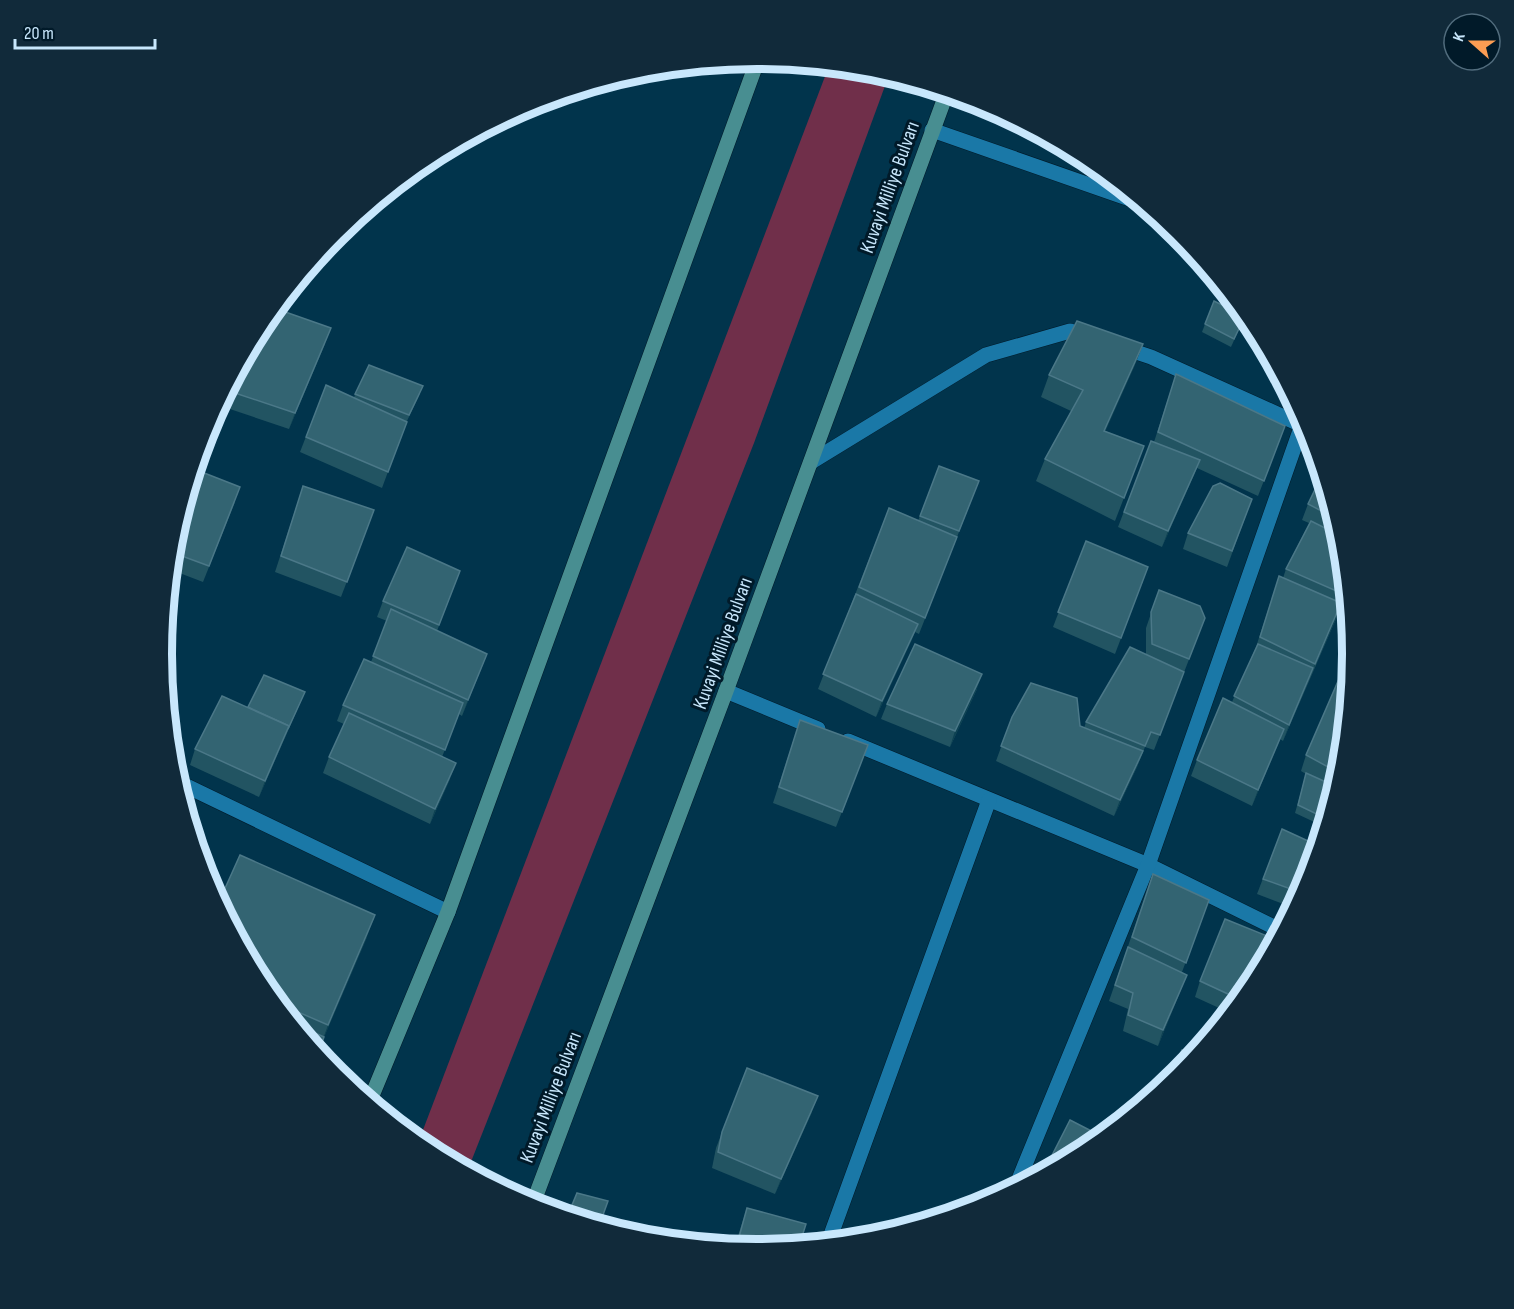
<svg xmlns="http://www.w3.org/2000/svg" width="1514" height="1309" viewBox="0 0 1514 1309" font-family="'Sofia Sans Condensed',sans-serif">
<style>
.water{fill:#702f4a}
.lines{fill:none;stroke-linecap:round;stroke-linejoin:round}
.minor-casing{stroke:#011a29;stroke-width:16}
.secondary-casing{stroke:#011a29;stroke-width:16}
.minor{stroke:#1a78a7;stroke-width:15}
.secondary{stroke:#488e91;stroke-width:15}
.wall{fill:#225462}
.shaded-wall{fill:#0d4152}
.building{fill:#336472;stroke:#4b7888;stroke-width:1.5}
.labels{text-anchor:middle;stroke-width:6;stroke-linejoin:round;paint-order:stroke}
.street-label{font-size:20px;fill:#c8e7fc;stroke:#011a29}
.rim{fill:none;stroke:#c8e7fc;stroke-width:8}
</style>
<rect width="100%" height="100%" fill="#01344c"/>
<!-- water -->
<polygon class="water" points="829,66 874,70 889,75 754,443 467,1172 426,1150 418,1143"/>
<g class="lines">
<!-- minor casing -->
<g class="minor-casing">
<g id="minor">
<polyline points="932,130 1144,204"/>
<polyline points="1121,347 1151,357 1308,428"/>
<polyline points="811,462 986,355 1070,331 1092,338"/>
<polyline points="726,691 818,729"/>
<polyline points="848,741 1148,865 1282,931"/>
<polyline points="176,781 448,912"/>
<polyline points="1015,1189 1148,865 1302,425"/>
<polyline points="828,1243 989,800"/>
</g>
</g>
<!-- secondary casing -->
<g class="secondary-casing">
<g id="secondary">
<polyline points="369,1103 448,912 758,59"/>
<polyline points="532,1206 726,691 947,92"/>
</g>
</g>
<!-- minor -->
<use href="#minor" class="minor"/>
<!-- secondary -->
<use href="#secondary" class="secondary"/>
</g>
<!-- wall -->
<g class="wall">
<polygon points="1214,301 1245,316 1231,347 1202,332"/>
<polygon points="262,323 325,344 289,429 218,405"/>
<polygon points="1143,344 1134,367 1105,431 1144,446 1115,521 1036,481 1045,459 1071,411 1041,397 1049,375"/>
<polygon points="1176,374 1285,426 1258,496 1197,468 1162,547 1118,527 1151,441 1154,442"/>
<polygon points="326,385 354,398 355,394 420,394 406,423 382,488 300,452"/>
<polygon points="939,466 979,481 919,634 915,632 876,717 818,689 889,508 918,521"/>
<polygon points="1322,475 1342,539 1346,586 1338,602 1341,603 1336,619 1283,741 1280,739 1252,806 1191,776 1197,760 1232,702 1256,647 1279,576 1283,578 1286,569 1309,523 1302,520 1308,504"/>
<polygon points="303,486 374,510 341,597 275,572"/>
<polygon points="1252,499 1227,567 1183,549 1188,533"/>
<polygon points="235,502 203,582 169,569 173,538"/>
<polygon points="1086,541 1148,567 1115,654 1053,627"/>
<polygon points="460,571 437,631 487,654 462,716 459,714 442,757 450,779 430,824 323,773 329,757 344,724 337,721 343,705 371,662 387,621 377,617 383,601"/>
<polygon points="1159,590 1205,618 1154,750 1145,747 1137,767 1114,816 996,761 1012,717 1080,726 1084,728 1086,722 1146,655 1146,628"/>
<polygon points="977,689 950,747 881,719 887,704"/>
<polygon points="305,692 259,797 190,765 195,749 248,707"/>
<polygon points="800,720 868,745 836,827 773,803"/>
<polygon points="1306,755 1341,771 1325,827 1295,813 1306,774 1301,771"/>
<polygon points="1282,829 1307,883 1294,908 1257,894"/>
<polygon points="1153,874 1209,900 1182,972 1187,975 1158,1046 1123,1031 1128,1009 1109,1001"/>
<polygon points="367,937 324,1037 318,1055 261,985"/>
<polygon points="1200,981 1252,986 1230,1013 1195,997"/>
<polygon points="1208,1022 1219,1027 1201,1049 1205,1030"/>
<polygon points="747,1068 812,1112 775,1194 712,1168 716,1148"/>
<polygon points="747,1208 757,1250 734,1248"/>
</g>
<!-- shaded-wall -->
<g class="shaded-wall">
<polygon points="331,328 325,344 289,429 295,413"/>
<polygon points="1143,344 1134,367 1096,453 1104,431"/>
<polygon points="1200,460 1194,475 1162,547 1168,531"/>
<polygon points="1346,583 1346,586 1335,609 1341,593"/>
<polygon points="1341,603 1336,619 1309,679 1315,664"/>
<polygon points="918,624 912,640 876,717 882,701"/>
<polygon points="487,654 481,670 462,716 468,700"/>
<polygon points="1313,668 1307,684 1283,741 1289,725"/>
<polygon points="982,674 977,689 950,747 955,731"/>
<polygon points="289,726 283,742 259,797 265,781"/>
<polygon points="1284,729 1278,745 1252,806 1258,790"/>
<polygon points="1143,751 1137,767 1114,816 1120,800"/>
<polygon points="456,763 450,779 430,824 435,809"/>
<polygon points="375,915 367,937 320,1047 328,1025"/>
<polygon points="1187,975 1181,990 1158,1046 1163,1030"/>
<polygon points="818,1096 812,1112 775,1194 781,1179"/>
</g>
<!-- building -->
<g class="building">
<polygon points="1214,301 1245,316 1234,339 1205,324"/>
<polygon points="274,308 331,328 295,413 226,390 262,323"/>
<polygon points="1077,321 1143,344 1104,431 1144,446 1124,498 1045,459 1083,390 1049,375"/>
<polygon points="369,365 423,386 409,415 355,394"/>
<polygon points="1176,374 1285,426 1264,481 1158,432"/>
<polygon points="326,385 407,422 388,472 306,437"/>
<polygon points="1151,441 1200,460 1168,531 1124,512"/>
<polygon points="939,466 979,481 959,531 920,516"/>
<polygon points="194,469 240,487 209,566 171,552 173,538"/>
<polygon points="1322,475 1335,518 1308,504"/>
<polygon points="1220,483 1252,499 1232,551 1188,533 1213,486"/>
<polygon points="303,486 374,510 347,582 281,556"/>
<polygon points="889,508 957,537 925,618 859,587"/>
<polygon points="1311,521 1341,536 1346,583 1341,593 1286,569"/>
<polygon points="1086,541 1148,567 1121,638 1058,612"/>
<polygon points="407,547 460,571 439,625 383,601"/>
<polygon points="1279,576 1341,603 1315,664 1260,637"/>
<polygon points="1159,590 1200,606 1205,618 1189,659 1152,644 1151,612"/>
<polygon points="856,594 918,624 882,701 823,674"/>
<polygon points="391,609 487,654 468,700 373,656"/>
<polygon points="915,644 982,674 955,731 887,704"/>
<polygon points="1258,644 1313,668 1289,725 1234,696"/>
<polygon points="1130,647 1184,672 1160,735 1151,732 1145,746 1086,722"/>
<polygon points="1352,649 1353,655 1341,774 1306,755"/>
<polygon points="364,659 463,703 445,750 343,705"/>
<polygon points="264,675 305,692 288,729 289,726 248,707"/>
<polygon points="1031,683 1077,698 1080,726 1143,751 1120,800 1001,746 1012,717"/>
<polygon points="222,696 289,726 265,781 195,749"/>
<polygon points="1223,698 1284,729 1258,790 1197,760"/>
<polygon points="349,713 456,763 435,809 329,757"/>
<polygon points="800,720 868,745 842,812 779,787"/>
<polygon points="1306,773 1337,787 1327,819 1298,805"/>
<polygon points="1282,829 1319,846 1307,883 1302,893 1263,879"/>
<polygon points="240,855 375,915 328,1025 275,1002 261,985 218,904"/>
<polygon points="1153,874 1209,900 1186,963 1132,937"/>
<polygon points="1225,919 1277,940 1252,986 1241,1000 1200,981"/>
<polygon points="1128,947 1187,975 1163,1030 1128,1015 1133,993 1115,985"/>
<polygon points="1208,1022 1219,1027 1202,1047"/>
<polygon points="292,1023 324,1037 318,1054"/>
<polygon points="1182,1050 1194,1057 1178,1076 1162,1089"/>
<polygon points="747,1068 818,1096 781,1179 718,1152 722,1132"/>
<polygon points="1070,1120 1103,1137 1088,1150 1042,1175"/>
<polygon points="577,1193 608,1201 599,1226 567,1217"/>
<polygon points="747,1208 806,1224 799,1246 757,1250 736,1248"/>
</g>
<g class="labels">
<!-- street labels -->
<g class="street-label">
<text transform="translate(889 187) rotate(-70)" y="7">Kuvayi Milliye Bulvarı</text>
<text transform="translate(722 643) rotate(-70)" y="7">Kuvayi Milliye Bulvarı</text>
<text transform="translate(550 1097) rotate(-69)" y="7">Kuvayi Milliye Bulvarı</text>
</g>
</g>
<!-- crop -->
<path d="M0 0H1514V1309H0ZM172 654a585 585 0 1 1 1170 0a585 585 0 1 1-1170 0Z" fill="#112a3a" fill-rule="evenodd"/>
<path class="rim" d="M172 654a585 585 0 1 1 1170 0a585 585 0 1 1-1170 0Z"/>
<!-- north arrow -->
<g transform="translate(1472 42) rotate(291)"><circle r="28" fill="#011a29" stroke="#516c7d" stroke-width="1.5"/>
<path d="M0-4.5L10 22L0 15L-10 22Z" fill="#fc9d53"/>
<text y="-9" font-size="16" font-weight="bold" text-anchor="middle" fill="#c8e7fc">K</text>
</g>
<!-- scale -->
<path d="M15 39v9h140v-9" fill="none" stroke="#c8e7fc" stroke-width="3"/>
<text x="24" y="39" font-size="18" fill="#c8e7fc" stroke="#011a29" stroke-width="4.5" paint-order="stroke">20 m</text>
</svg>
